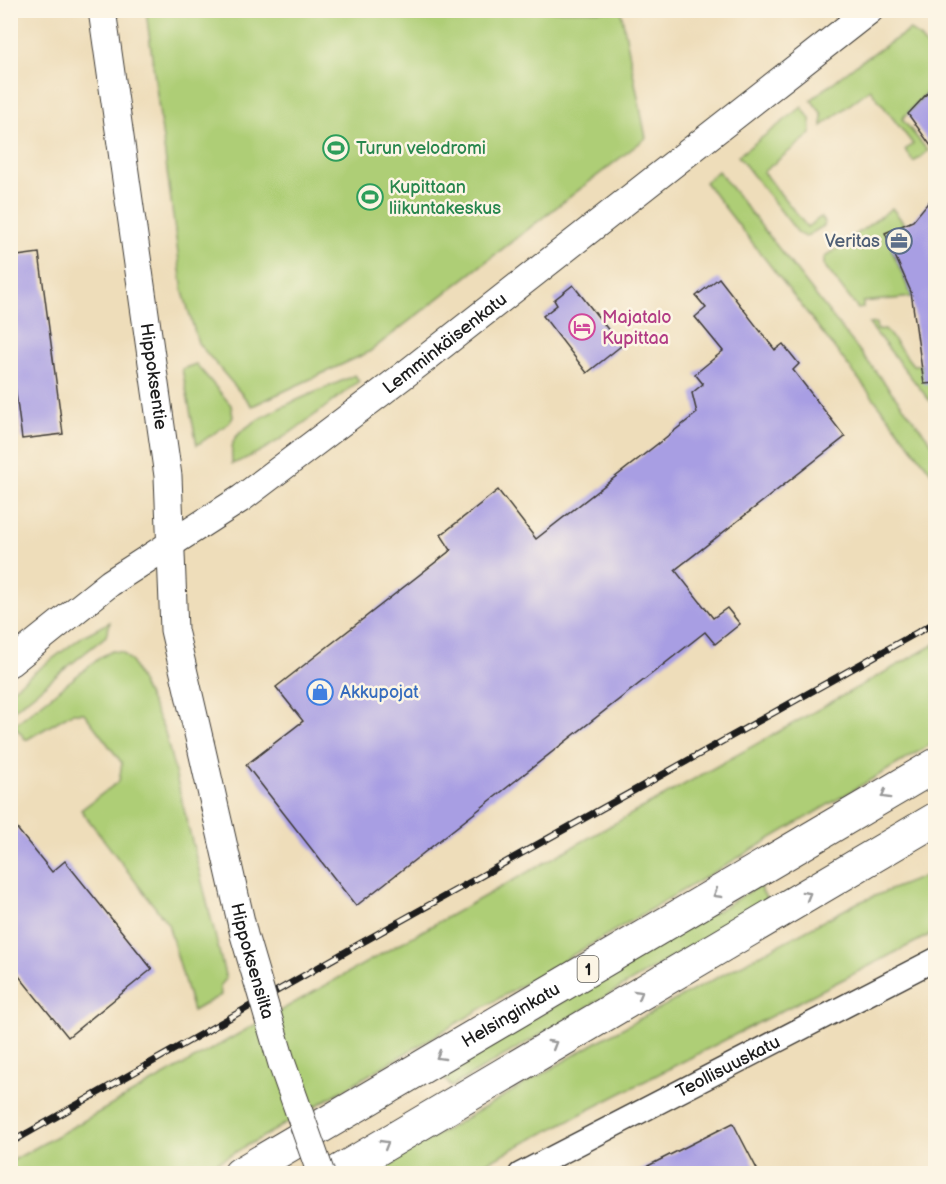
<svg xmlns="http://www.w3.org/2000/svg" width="946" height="1184" viewBox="0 0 946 1184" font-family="'Balsamiq Sans',sans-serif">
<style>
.green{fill:#aece76;stroke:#657549;stroke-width:1.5}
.building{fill:#a89ee3}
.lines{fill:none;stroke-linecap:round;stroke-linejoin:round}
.minor-casing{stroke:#3c3934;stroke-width:25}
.tertiary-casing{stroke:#3c3934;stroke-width:29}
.trunk-casing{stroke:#3c3934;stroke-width:35}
.minor{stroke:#fff;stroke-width:22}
.tertiary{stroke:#fff;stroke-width:27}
.trunk{stroke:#fff;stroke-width:33}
.rail-casing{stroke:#1c1c1c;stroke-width:7}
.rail{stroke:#fcf5e5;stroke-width:4.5;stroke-dasharray:14;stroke-linecap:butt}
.tertiary-bridge-casing{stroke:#3c3934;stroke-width:29;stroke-linecap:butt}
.tertiary-bridge{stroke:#fff;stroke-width:27}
.oneway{stroke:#999}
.labels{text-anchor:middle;stroke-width:5;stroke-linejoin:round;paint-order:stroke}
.shield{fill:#fcf5e5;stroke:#5f5d58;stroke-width:1.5}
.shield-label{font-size:16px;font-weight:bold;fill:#1c1c1c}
.leisure-label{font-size:18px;fill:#27864d;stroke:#fcf5e5;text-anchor:start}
.service-label{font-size:18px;fill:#4e5e75;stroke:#fcf5e5;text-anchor:end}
.hotel-label{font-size:18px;fill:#b23c85;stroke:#fcf5e5;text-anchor:start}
.street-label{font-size:18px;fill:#1c1c1c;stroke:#fcf5e5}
.shop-label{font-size:18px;fill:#366cbe;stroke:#fcf5e5;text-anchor:start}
</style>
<rect width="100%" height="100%" fill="#fcf5e5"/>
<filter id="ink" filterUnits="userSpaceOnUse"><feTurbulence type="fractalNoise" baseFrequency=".0167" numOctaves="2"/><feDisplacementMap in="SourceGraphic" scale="12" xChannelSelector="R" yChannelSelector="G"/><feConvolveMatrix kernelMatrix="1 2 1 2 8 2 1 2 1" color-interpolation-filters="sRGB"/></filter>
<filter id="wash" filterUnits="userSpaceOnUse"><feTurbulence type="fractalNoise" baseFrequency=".008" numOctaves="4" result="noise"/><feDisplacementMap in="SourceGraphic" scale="24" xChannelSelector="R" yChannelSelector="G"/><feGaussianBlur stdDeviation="1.35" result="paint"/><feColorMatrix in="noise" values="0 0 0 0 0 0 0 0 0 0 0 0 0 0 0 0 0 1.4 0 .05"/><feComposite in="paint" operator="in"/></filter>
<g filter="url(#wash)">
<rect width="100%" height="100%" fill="#eeddba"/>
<!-- green -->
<g class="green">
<polygon points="146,11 621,11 646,138 369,352 252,406 198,343 183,292"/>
<polygon points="910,30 919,37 935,57 931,65 935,71 935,93 932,96 927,92 902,119 928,151 914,162 905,150 913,144 870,89 822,126 822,114 811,100 858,63"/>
<polygon points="802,107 810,119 811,134 763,172 807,227 821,217 825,222 824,226 805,237 799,234 738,156"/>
<polygon points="718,171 935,447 935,477 705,182"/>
<polygon points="892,208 905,225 885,234 912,297 863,302 863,308 858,309 824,265 824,258"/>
<polygon points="876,323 877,330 885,329 913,365 921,365 935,381 935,404 929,400 869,324"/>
<polygon points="196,364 231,405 233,417 229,423 197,445 182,369"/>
<path d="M 355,375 L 359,381 C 324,408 273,450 232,464 C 232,455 230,445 236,437 C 258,412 324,390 355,375 Z"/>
<polygon points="110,622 106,636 11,712 11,690 83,636"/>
<polygon points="935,644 935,742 275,1130 198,1173 11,1173 10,1162"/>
<polygon points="112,651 122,652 131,661 165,732 226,979 220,986 221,995 193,1011 168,924 81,810 119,781 122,763 84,713 72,713 26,740 14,725 101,657"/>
<polygon points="935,872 935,932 466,1173 372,1173 602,1039 857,903"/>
<polygon points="759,886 768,901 451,1087 441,1073"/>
</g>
<g id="blocks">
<!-- building -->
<g class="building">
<polygon points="936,84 936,153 908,114"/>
<polygon points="936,193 936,383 924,384 911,292 885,233 913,221"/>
<polygon points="39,253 63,434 22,439 10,349 10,257"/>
<polygon points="719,278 775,350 783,344 799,364 793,370 845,437 675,570 713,618 727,608 740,624 715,644 705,632 356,906 246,765 303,721 276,687 451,550 441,535 498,490 536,539 697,413 692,393 703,384 695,374 723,351 695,317 706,308 696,296"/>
<polygon points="573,285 621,346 587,373 543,316 557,305 554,300"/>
<polygon points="10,820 52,872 65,861 152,969 68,1037 10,965"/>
<polygon points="733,1123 759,1173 634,1173"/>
</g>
</g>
</g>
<g filter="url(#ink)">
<use href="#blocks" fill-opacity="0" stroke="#3c3934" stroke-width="1.5"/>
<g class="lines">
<!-- minor casing -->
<g class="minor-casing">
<g id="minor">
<path id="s1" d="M 520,1174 L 936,959"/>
</g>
</g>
<!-- tertiary casing -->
<g class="tertiary-casing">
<g id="tertiary">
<path id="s2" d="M 102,10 L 168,476 L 174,630 L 200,742"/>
<path id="s3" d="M 10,663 L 110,583 L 242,498 L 407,373 L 870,10"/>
</g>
</g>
<!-- trunk casing -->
<g class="trunk-casing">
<g id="trunk">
<path id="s4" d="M 240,1174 L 936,765"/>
<polyline points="335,1174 936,819"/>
</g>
</g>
<!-- minor -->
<use href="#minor" class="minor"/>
<!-- tertiary -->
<use href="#tertiary" class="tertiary"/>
<!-- trunk -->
<use href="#trunk" class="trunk"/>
<!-- rail casing -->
<g class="rail-casing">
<polyline id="rail" points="10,1143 361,943 936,622"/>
</g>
<!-- rail -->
<use href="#rail" class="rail"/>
<!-- tertiary-bridge casing -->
<g class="tertiary-bridge-casing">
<g id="tertiary-bridge">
<path id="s5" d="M 200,742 L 244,935 L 282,1064 L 321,1174"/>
</g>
</g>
<!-- tertiary-bridge -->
<use href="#tertiary-bridge" class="tertiary-bridge"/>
</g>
<!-- one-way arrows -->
<defs><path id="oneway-chevron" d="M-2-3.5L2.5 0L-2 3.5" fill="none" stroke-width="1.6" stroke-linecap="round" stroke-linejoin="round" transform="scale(1.5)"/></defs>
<g class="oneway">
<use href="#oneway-chevron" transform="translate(885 795) rotate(150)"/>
<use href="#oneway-chevron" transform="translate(717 894) rotate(150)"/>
<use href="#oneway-chevron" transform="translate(807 895) rotate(-30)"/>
<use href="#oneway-chevron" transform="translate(639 994) rotate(-30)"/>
<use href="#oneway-chevron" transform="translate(553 1044) rotate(-31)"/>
<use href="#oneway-chevron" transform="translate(440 1056) rotate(150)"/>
<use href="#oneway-chevron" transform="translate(385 1144) rotate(-31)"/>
</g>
</g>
<!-- icons -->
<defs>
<g id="stadium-ring" transform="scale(1.35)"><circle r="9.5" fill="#fcf5e5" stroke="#2e9e5b" stroke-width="1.5"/><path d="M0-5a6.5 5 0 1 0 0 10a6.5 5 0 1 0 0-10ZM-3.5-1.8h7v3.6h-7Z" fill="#2e9e5b"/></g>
<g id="office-ring" transform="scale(1.35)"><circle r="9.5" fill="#fcf5e5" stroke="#5c6f8a" stroke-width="1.5"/><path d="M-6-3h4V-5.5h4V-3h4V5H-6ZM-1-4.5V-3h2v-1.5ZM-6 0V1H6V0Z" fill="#5c6f8a"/></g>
<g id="hotel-ring" transform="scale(1.35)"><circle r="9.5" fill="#fcf5e5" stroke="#d1479c" stroke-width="1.5"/><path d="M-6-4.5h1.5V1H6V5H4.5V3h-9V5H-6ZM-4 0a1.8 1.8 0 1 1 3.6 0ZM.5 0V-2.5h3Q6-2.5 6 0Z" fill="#d1479c"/></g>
<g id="shop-ring" transform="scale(1.35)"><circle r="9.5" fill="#fcf5e5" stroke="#3f7fe0" stroke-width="1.5"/><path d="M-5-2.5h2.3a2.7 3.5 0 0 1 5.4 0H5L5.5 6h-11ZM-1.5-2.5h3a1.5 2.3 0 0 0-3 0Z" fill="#3f7fe0"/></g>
</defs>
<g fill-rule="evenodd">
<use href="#stadium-ring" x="336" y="148"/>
<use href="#stadium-ring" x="370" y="197"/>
<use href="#office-ring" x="899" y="241"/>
<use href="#hotel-ring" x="582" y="327"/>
<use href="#shop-ring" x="320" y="692"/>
</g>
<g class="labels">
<!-- shield labels -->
<rect class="shield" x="577.5" y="956" width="21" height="26" rx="4.5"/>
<g class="shield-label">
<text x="588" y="975">1</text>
</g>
<!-- leisure labels -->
<g class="leisure-label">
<text x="356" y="154">Turun velodromi</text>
<text x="389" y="193">Kupittaan<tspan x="389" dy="21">liikuntakeskus</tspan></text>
</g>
<!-- service labels -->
<g class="service-label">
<text x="880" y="247">Veritas</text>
</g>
<!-- hotel labels -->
<g class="hotel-label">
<text x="602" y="323">Majatalo<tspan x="602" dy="21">Kupittaa</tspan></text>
</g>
<!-- street labels -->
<g class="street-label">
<text dy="6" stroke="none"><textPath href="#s3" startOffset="540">Lemminkäisenkatu</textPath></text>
<text dy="6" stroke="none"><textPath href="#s2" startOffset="370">Hippoksentie</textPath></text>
<text dy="6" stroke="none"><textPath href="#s5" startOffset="225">Hippoksensilta</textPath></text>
<text dy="6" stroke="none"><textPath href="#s4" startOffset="314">Helsinginkatu</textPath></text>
<text dy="6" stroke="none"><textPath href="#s1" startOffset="234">Teollisuuskatu</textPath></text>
</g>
<!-- shop labels -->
<g class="shop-label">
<text x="340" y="698">Akkupojat</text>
</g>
</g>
<!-- margin -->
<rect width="946" height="1184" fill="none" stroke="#fcf5e5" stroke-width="36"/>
</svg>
